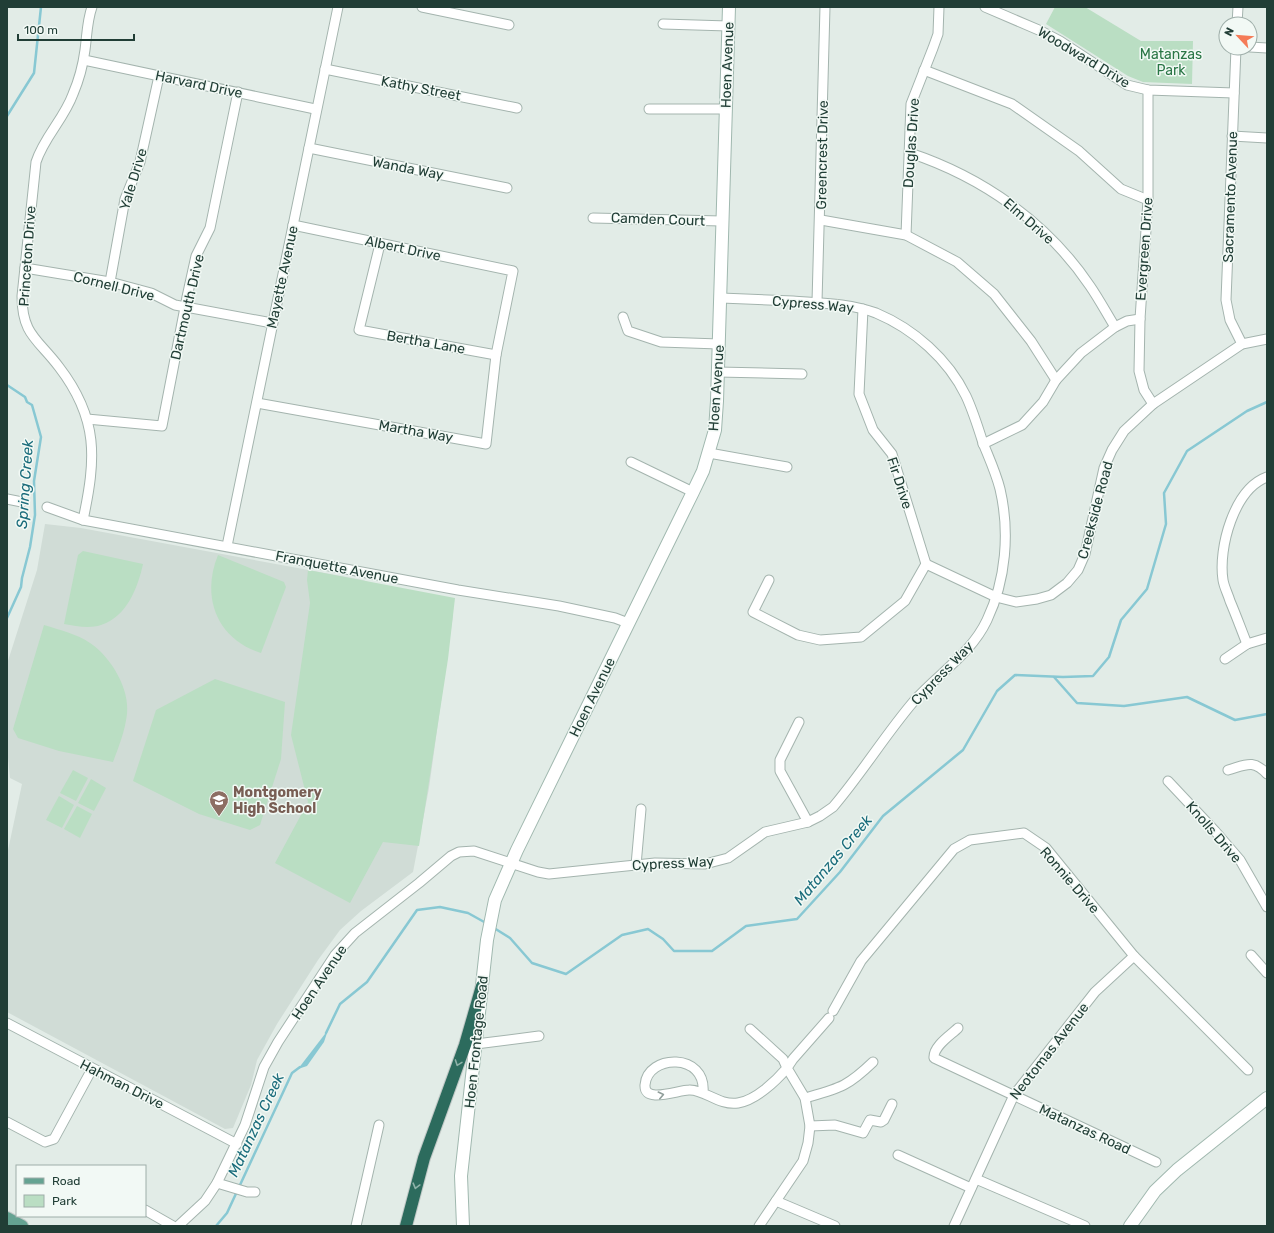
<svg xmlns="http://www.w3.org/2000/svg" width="1274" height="1233" viewBox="0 0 1274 1233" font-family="Rubik,sans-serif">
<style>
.built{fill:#d0dcd6}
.green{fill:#badec3}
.water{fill:#88c8d3}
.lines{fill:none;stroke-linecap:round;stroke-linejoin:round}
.stream{stroke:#88c8d3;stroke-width:2.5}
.street-casing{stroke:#a4b4ae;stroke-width:11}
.secondary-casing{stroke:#a0b8af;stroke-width:14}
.primary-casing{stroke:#c1c9c7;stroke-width:14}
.highway-casing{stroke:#c1c9c7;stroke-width:14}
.street{stroke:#fff;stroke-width:9}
.secondary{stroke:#fff;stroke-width:12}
.primary{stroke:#65a392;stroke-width:12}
.highway{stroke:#2c6b5d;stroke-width:12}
.oneway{stroke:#8fb2a9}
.oneway2{stroke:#909e9a}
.labels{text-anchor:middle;stroke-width:3;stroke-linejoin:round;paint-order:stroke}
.park-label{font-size:14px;fill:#2a7646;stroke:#f2f9f5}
.street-label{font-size:14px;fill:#213e36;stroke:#f2f9f5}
.education-label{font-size:14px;font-weight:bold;fill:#785e54;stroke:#f2f9f5;text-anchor:start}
.water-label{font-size:15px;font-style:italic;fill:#1a6c7b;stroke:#f2f9f5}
</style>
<rect width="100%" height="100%" fill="#e2ece7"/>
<!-- built -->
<polygon class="built" points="45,524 81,528 363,580 453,615 429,788 413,872 361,911 340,930 318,960 277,1024 257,1060 251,1085 233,1128 225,1129 7,1012 7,855 22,784 10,778 7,747 7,664 37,570"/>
<!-- green -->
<g class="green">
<polygon points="1055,7 1085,7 1141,41 1193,41 1192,84 1143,82 1128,76 1046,24"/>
<path d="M 83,551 L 143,564 C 138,587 127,617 101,625 C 89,629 76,626 64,624 L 78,555 Z"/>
<path d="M 218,555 L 284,582 L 286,587 L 261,653 C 216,639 201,596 218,555 Z"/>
<polygon points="308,570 455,598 448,659 419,846 383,842 350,903 275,863 308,802 291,735 310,603 307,580"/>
<path d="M 44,625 C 60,630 77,634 90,643 C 111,657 130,689 127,714 C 125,731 119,746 113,762 L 59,751 L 18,738 L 13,729 Z"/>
<polygon points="215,679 285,702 281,759 260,825 250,830 199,814 133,781 156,710"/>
<polygon points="73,770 88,778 76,801 60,793"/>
<polygon points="91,779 106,788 94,811 78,803"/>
<polygon points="59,796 74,805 62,828 46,820"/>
<polygon points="77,806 92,814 80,838 64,829"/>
</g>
<!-- water -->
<polygon class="water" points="328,1030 324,1042 307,1066 298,1069"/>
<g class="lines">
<!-- stream -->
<g class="stream">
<polyline points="7,116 34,73 41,7"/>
<polyline points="7,385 25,397 27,402 32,405 41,437 34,481 35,515 30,547 22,578 21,587 7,618"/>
<polyline points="1054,677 1077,703 1124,706 1187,697 1235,720 1267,714"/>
<polyline points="494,928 510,938 532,963 566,974 622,935 648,929 663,939 674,951 712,951 746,926 797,919 840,872 883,816 963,750 997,691 1015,675 1063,677 1093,676 1109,657 1121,620 1147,589 1166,524 1164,493 1187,451 1247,411 1267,402"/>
<polyline points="326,1033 340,1004 367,982 417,910 440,907 468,913 486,923"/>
<polyline points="216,1226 227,1213 292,1073 300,1067"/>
</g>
<!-- street casing -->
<g class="street-casing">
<g id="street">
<polyline points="422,7 509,25"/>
<polyline points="985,7 1041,31 1060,41 1127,85 1148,90 1234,93"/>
<polyline points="663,24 728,26"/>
<polyline points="1237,24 1238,7"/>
<polyline points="1250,47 1267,48"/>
<polyline points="1236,48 1226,300 1230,320 1242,344"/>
<polyline points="84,60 315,109"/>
<polyline points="325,69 517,108"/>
<polyline points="924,70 1012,104 1079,151 1121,189 1148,200"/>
<polyline points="1148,90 1148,200 1140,319 1139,371 1144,390 1153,404"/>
<polyline points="649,109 726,109"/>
<polyline points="1232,136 1267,138"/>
<polyline points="309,148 507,188"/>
<path d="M 910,153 C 982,177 1047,222 1090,286 C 1099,299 1107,314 1115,327"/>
<polyline points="593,218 722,221"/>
<polyline points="821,220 906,235 957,262 994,294 1031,341 1056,380"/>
<polyline points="906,235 911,104 933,48 938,34 939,7"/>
<polyline points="380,244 359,330 496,355"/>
<polyline points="25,268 110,282 151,293 175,305 272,323"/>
<polyline points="110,282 125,199 140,162 159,76"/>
<polyline points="817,302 825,7"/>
<polyline points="623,317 628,331 661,342 719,344"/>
<polyline points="718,372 802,374"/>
<polyline points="257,403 486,444 496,355 513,271 293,225"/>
<polyline points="87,419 162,426 187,297 196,256 210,228 238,92"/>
<polyline points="983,444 1022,425 1043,402 1056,380 1081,353 1115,327 1127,321 1140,319"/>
<polyline points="709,453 787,467"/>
<polyline points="631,462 693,492"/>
<polyline points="7,499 22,502"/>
<polyline points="47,507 83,520 458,590 559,606 615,618 628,623"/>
<path d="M 83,520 C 96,459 99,419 59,367 C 38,339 22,335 22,296 L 36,162 C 44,137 64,119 73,94 C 79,80 83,65 85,50 C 87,35 87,21 92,7"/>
<polyline points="227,546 338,7"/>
<polyline points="926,564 996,597 1016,602 1037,599 1051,595 1067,583 1078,570 1085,554 1104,468 1112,450 1124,431 1153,404 1242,344 1267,339"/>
<polyline points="769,580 753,612 798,635 820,640 861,637 905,601 926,564 892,454 873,430 859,394 863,309"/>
<path d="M 1247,644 C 1241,629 1236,615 1230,601 C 1228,594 1224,587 1223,580 C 1218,548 1234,489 1267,477"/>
<polyline points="1225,659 1247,644 1267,638"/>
<polyline points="799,722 780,760 780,771 808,822"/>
<path d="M 1228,770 C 1246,765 1253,759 1267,774"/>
<polyline points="1168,781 1215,831 1240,860 1267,907"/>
<polyline points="636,865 641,809"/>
<polyline points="1251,955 1267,973"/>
<polyline points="833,1011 861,961 954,849 970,840 1024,833 1046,848 1134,956 1248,1070"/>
<polyline points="7,1023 237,1144"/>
<path d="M 958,1028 C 951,1035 933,1046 934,1058 L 1156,1162"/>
<polyline points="476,1044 539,1036"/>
<path d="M 703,1093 C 707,1052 647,1054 645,1085 C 644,1104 678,1090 689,1090 C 704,1089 719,1106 738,1103 C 756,1100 776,1081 787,1068 L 783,1059 L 750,1029"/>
<path d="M 805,1098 C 840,1088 847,1087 873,1062"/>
<polyline points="7,1122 45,1142 54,1139 92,1069"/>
<polyline points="810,1126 835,1125 863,1133 870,1120 881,1122 884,1120 892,1104"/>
<polyline points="898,1155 971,1188"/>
<polyline points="976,1179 1085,1226"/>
<polyline points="217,1183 247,1192 255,1192"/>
<polyline points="776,1201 835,1226"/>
<polyline points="145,1210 173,1226"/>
<path d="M 178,1226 L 205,1201 L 217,1183 L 245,1125 L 264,1067 L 278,1042 L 335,955 L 355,933 L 419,883 L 451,856 L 459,852 L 474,851 L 538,872 L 549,874 L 655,863 L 705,864 L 728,858 L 765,832 L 808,822 L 820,816 L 833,807 C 862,773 885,735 914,701 C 939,673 971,654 987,620 C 1006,580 1010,532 1000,489 C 996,473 989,458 983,443 C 978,427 973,411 966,396 C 948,359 914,329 876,313 C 849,303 821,303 793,301 C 769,300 745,299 721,298"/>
<polyline points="356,1226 379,1125"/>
<polyline points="759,1226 803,1161 808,1143 810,1126 805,1098 787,1068 793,1059 829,1018"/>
<polyline points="954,1226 1014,1095 1095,992 1134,956"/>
</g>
</g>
<!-- secondary casing -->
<g class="secondary-casing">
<g id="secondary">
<polyline points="463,1226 461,1176 487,940 495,900 517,850 693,492 703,471 715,430 717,401 729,7"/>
<polyline points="1130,1226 1155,1191 1177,1170 1267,1098"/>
</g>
</g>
<!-- primary casing -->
<g class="primary-casing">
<polyline id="primary" points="7,1218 22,1226"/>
</g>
<!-- highway casing -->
<g class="highway-casing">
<polyline id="highway" points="406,1226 424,1158 465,1045 482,986"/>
</g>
<!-- street -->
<use href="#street" class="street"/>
<!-- secondary -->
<use href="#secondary" class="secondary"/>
<!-- primary -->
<use href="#primary" class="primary"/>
<!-- highway -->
<use href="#highway" class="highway"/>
</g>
<!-- one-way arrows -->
<defs><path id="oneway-chevron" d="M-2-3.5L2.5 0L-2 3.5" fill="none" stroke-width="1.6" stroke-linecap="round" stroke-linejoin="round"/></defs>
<g class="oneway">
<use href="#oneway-chevron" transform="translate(458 1063) rotate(110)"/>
<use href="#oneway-chevron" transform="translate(416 1186) rotate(105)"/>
</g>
<use class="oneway2" href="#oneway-chevron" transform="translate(661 1095) rotate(-13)"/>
<!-- icons -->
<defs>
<g id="school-pin" transform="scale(1)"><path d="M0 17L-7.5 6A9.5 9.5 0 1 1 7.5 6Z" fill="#8d6e63" stroke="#f2f9f5"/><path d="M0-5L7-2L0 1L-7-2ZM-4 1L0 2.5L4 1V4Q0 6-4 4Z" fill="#fff"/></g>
</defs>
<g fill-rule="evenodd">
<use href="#school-pin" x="219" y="800"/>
</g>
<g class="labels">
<!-- park labels -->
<g class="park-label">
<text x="1171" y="59">Matanzas<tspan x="1171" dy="16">Park</tspan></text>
</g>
<!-- street labels -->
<g class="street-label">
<text transform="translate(1084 57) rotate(31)" y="5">Woodward Drive</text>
<text transform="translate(727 65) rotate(-88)" y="5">Hoen Avenue</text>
<text transform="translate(199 84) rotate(12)" y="5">Harvard Drive</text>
<text transform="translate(421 88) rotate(11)" y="5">Kathy Street</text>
<text transform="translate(911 143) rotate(-86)" y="5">Douglas Drive</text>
<text transform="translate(822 155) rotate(-89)" y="5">Greencrest Drive</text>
<text transform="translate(408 168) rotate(11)" y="5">Wanda Way</text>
<text transform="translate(133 179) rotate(-73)" y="5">Yale Drive</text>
<text transform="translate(1230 197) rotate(-88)" y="5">Sacramento Avenue</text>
<text transform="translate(658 219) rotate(2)" y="5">Camden Court</text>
<text transform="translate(1029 221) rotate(41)" y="5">Elm Drive</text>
<text transform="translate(403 248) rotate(12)" y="5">Albert Drive</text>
<text transform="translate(1144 249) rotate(-86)" y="5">Evergreen Drive</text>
<text transform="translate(27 256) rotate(-86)" y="5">Princeton Drive</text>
<text transform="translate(282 277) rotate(-78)" y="5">Mayette Avenue</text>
<text transform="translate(114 286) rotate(14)" y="5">Cornell Drive</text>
<text transform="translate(813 304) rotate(5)" y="5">Cypress Way</text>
<text transform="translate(187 307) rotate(-77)" y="5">Dartmouth Drive</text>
<text transform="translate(426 342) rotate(10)" y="5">Bertha Lane</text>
<text transform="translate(716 388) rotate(-86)" y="5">Hoen Avenue</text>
<text transform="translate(416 431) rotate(10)" y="5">Martha Way</text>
<text transform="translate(900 483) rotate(72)" y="5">Fir Drive</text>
<text transform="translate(1095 510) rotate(-75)" y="5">Creekside Road</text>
<text transform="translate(337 567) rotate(11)" y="5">Franquette Avenue</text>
<text transform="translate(942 673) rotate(-46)" y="5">Cypress Way</text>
<text transform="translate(592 697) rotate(-64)" y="5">Hoen Avenue</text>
<text transform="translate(1214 832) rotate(49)" y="5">Knolls Drive</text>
<text transform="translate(673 863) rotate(-3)" y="5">Cypress Way</text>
<text transform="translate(1070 880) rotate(49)" y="5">Ronnie Drive</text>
<text transform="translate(319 982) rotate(-56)" y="5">Hoen Avenue</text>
<text transform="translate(476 1042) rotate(-84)" y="5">Hoen Frontage Road</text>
<text transform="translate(1049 1051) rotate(-52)" y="5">Neotomas Avenue</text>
<text transform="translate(122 1084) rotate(27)" y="5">Hahman Drive</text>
<text transform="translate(1085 1129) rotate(25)" y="5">Matanzas Road</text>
</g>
<!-- education labels -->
<g class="education-label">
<text x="233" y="797">Montgomery<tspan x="233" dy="16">High School</tspan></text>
</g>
<!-- water labels -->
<g class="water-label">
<text transform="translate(25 484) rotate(-86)" y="5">Spring Creek</text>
<text transform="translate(833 860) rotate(-50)" y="5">Matanzas Creek</text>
<text transform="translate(256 1125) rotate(-65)" y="5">Matanzas Creek</text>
</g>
</g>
<!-- border -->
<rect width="1274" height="1233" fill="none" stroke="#213e36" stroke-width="16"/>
<!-- legend -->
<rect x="16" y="1165" width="130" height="52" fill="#f2f9f5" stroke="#9eaea9"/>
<rect x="24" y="1178" width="20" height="6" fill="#65a392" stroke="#9eaea9"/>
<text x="52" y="1185" font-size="12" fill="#213e36">Road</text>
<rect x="24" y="1195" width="20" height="12" fill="#badec3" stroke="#9eaea9"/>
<text x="52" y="1205" font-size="12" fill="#213e36">Park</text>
<!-- north arrow -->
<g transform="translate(1238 36) rotate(296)"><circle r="19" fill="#f2f9f5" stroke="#9eaea9"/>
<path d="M0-3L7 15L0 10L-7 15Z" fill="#f57b57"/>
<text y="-6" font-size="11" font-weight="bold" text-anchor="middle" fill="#213e36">N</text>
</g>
<!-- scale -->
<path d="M18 34v6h116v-6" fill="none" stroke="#213e36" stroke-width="2"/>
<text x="24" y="34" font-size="12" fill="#213e36" stroke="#f2f9f5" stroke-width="3" paint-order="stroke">100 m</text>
</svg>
